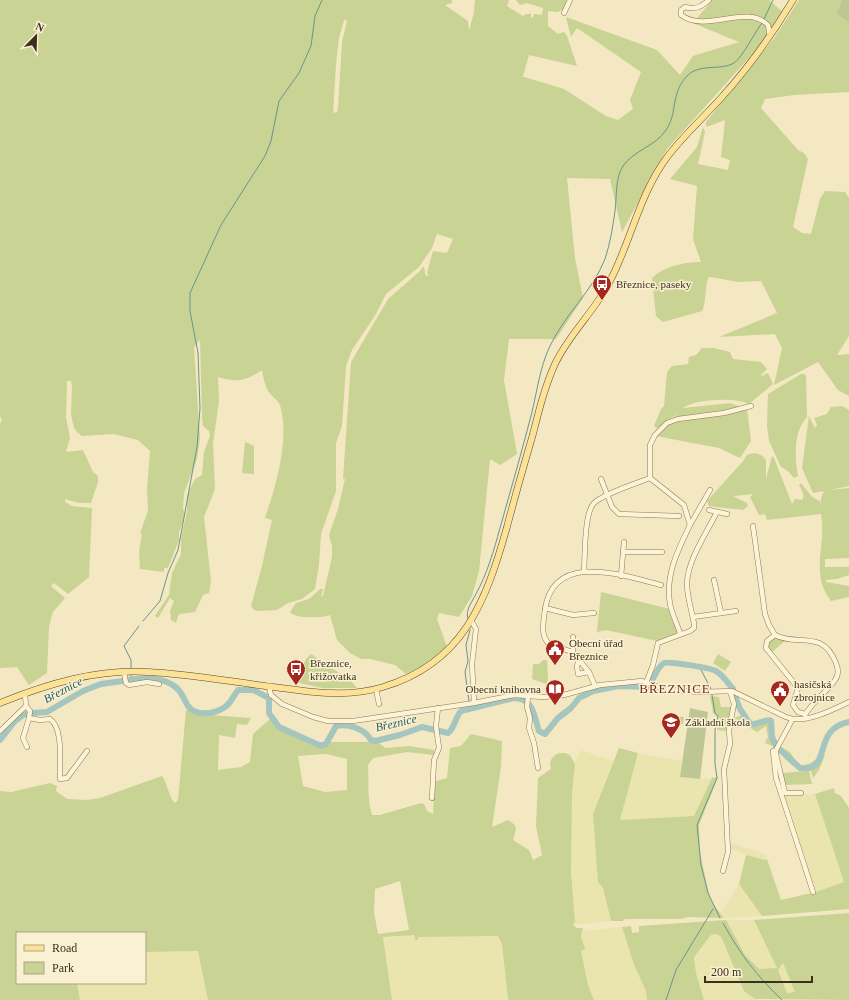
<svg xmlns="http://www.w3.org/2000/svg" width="849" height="1000" viewBox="0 0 849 1000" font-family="'Times New Roman',serif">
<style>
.farmland{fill:#eae5ae}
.green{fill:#c8d394;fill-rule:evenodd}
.cemetery{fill:#bec794}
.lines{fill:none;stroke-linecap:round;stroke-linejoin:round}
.stream{stroke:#6a958e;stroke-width:1}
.river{stroke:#a5c6be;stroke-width:6}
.minor-casing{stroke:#907956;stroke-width:5.5}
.major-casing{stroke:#5d462b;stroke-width:7}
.minor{stroke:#fdf4d7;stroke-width:4.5}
.major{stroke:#fbe296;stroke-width:6}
.labels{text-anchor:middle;stroke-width:3;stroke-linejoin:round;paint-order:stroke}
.poi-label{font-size:11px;fill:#3e2f1c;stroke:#faf1d3;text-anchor:start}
.water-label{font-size:12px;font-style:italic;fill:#2a5f60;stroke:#faf1d3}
.quarter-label{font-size:13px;letter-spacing:1px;fill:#702f16;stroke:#faf1d3}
</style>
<rect width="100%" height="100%" fill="#f3e8c2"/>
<!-- farmland -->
<g class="farmland">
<polygon points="581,750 615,762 593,814 603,888 611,921 573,925 571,872 572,793 575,764"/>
<polygon points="638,753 682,761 680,777 700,779 712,778 694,816 620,820"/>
<polygon points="815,794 844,882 816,892 785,796"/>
<polygon points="731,843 765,854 767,859 765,861 746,855 731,849"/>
<polygon points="739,884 762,916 724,918 721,913"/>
<polygon points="726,920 754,920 777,968 758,969 745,955"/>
<polygon points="622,927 634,965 646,991 647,1000 594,1000 588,985 581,951 582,931"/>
<polygon points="717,934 720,937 744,991 757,1000 704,1000 696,973 694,957 711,935"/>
<polygon points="414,935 416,940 419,937 499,936 502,944 508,1000 392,1000 383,937"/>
<polygon points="199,951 208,1000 80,1000 77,983 145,983 145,952"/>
<polygon points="783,963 795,992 787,993 778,970"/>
</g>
<!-- green -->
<g class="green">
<path d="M 0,0 L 452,0 L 452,3 L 445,5 L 468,21 L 469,31 L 474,12 L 475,0 L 509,0 L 507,6 L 523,16 L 526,14 L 531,14 L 531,17 L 533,18 L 534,14 L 542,15 L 543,8 L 527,3 L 520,5 L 516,0 L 569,0 L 565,9 L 557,12 L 548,11 L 548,26 L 558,34 L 564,32 L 567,36 L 577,66 L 529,55 L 523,76 L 521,76 L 564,89 L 606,116 L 618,120 L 633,109 L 630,100 L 641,72 L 577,28 L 571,37 L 566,17 L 657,50 L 680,75 L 693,56 L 739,42 L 693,23 L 712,0 L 769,0 L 783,12 L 767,38 L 667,149 L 622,232 L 610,179 L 567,178 L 575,258 L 583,298 L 556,339 L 509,339 L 504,380 L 517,454 L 500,465 L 490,459 L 479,571 L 472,596 L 459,617 L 439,613 L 437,619 L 447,647 L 422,666 L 406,674 L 395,665 L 370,659 L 361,659 L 350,653 L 337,640 L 330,615 C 323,618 294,619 290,612 L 296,603 L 309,599 L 320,589 L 323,589 L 321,597 L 323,596 L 332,557 L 332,546 L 329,535 L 338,509 L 345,479 L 343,479 L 351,362 L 388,299 L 420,271 L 423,266 L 425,270 L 425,275 L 429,276 L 427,273 L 433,251 L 447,253 L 453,239 L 437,234 L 432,248 L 419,267 L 386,294 L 376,314 L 352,350 L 346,366 L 342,426 L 336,443 L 336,491 L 321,534 L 319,564 L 315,589 L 302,599 L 288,603 L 277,610 L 258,611 L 254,610 L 251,606 L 262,566 L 272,520 L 265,518 C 276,486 290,439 280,405 C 278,400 271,396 268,391 C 265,385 263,377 262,370 C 245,381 238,383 218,377 L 219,401 L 213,443 L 215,489 L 204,517 L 211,581 L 209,593 L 203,595 L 195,612 L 179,614 L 176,623 L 171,620 L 170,611 L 174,601 L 170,598 L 158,618 L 155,616 L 169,595 L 172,573 L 181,554 L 181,538 L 187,511 L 187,495 L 195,479 L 202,475 L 204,452 L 210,436 L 209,431 L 203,426 L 202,417 L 200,340 L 194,347 L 200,439 L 197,459 L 184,493 L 183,508 L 185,516 L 179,532 L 179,540 L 168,568 L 164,568 L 164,572 L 140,569 L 139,552 L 142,534 L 140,533 L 148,511 L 147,489 L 150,451 L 138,440 L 113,434 L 82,436 L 77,432 L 74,428 L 71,415 L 72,386 L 71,381 L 67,381 L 66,417 L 70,438 L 66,452 L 83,450 L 93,472 L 98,476 L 98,482 L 91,503 L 79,503 L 65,499 L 65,502 L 72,506 L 92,508 L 89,577 L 68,594 L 54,583 L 51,586 L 65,598 L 53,612 L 49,626 L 47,673 L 29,685 L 17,667 L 0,668 L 0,423 L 2,421 L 0,415 ZM 344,20 L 347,21 L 342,42 L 338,107 L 337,112 L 333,113 L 336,64 L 339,38 Z"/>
<path d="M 799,0 L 842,0 L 836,14 L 849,23 L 849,92 L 794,95 L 765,99 L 761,108 L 798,150 L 804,153 L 808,159 L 793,227 L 802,233 L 811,234 L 820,199 L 825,191 L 845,192 L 849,198 L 849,336 L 837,355 L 849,354 L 849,396 L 838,390 L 818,362 L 774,385 L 782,348 L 775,334 L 719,337 L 777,313 L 761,281 L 738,282 L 711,277 L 708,278 C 705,287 706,304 702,311 L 663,322 L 656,316 L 652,278 C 664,266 685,262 701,262 L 693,239 L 697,186 L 670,179 L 697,147 L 703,127 L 705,132 L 698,164 L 728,170 L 730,160 L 721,157 L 725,120 L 706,127 L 706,122 L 775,37 Z"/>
<path d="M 702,348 L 714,348 L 730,352 L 733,359 L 761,362 L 767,369 L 761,375 L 762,376 L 768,373 L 773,384 L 749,404 C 735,397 695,399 683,408 L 730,403 L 747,409 L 751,441 L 740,458 L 719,448 L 656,436 L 678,413 L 661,427 L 656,428 L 654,426 L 661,409 L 664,406 L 667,372 L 672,366 L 688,364 L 689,357 L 696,355 Z"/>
<path d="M 801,374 L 805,374 L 806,377 L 807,417 C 793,432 795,458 798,476 L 794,478 L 788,471 L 781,467 L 769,441 L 767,426 L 768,394 Z"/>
<path d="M 842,406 L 849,410 L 849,486 L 830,490 L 849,488 L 849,558 L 825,559 L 825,567 L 849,567 L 849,575 L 837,579 L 826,580 L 826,582 L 849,586 L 849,597 L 831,601 C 809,572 827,546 821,514 L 767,520 L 765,514 L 759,515 L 750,497 L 753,494 L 733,496 L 747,503 L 748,506 L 743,510 L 709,506 L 707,501 L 744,460 L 746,456 C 753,451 761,453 766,460 L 766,479 L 772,456 L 774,458 L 792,504 L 795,499 L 802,500 C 806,494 801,490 799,485 L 801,483 L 812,497 L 820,501 L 821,505 L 821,498 L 824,491 L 813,493 L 802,468 L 809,416 L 815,428 L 817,425 L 814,418 L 827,414 L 831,407 Z"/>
<polygon points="245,442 254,446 254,474 242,473"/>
<polygon points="601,592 670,609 679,633 657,641 606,630 597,632"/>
<polygon points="774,638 785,641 771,653 768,649 768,643"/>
<polygon points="311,654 351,681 357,688 322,688 295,682 306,659"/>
<polygon points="718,654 731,662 725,671 713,663"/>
<polygon points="543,660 547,660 548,680 546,684 532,679 533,664 539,664"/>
<polygon points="710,696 719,697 721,707 732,707 729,725 725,731 717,730 720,718 713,713"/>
<polygon points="739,703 743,712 752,722 770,717 773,719 773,735 778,742 776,747 765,743 768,737 766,726 757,732 747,726 735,728 733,722 736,717 741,716 736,707"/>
<path d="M 186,710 L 209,715 L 251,718 L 247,725 L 237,724 L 235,738 L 219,735 L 218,770 L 241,767 L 250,762 L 253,734 L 270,719 C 284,729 300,732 314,742 L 378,742 L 385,748 L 409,746 L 434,750 L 434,755 L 407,752 L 373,758 L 368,765 C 369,782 367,799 372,815 L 380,815 L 421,803 L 424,804 L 427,811 L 433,814 L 434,782 L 447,778 L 450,748 L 461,746 L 471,734 L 502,741 L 501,767 L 492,827 L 508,820 L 515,825 L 516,829 L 513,840 L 529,850 L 533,860 L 542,855 L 536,826 L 538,778 L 551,769 C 547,757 559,749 570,755 L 575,764 L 572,793 L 571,872 L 575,922 L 573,925 L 577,928 L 583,928 L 581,936 L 585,949 L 581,951 L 588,985 L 594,1000 L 508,1000 L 502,944 L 498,936 L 419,937 L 416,941 L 414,935 L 383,937 L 392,1000 L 208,1000 L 198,951 L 145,952 L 145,933 L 17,933 L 17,983 L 77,983 L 80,1000 L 0,1000 L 0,791 L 11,792 L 50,783 L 57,786 L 56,791 L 67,799 L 87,800 L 100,798 L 162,776 C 168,784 168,796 175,803 L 178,800 ZM 326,754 L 347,759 L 347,790 L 325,792 L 303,786 L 298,756 ZM 400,881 L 409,930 L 378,934 L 374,912 L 375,889 Z"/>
<polygon points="669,716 684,717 683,724 668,723"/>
<path d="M 781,747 L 790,752 L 798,765 C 808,766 815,762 821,753 L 825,755 L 819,770 L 813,778 L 811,771 L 809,771 L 812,784 L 784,785 L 781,773 L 808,771 C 794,770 787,761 778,751 Z"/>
<polygon points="619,748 638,753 620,820 694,816 712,778 718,777 699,825 700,853 709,894 713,904 724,918 688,917 681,919 625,919 623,921 611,921 603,888 598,882 593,814"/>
<polygon points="834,788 835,793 841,796 849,808 849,909 762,916 739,884 746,855 765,860 767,859 781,900 816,892 844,882 815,794"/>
<path d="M 849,913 L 849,1000 L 755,999 L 744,991 L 721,937 L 717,934 L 711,935 L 694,957 L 696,973 L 704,1000 L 647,1000 L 646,991 L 634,965 L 622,927 L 631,926 L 632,933 L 639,932 L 639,926 L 726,920 L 745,955 L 759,969 L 777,968 L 754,920 ZM 783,963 L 795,992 L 787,993 L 778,970 Z"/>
</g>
<!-- cemetery -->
<g class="cemetery">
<polygon points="842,0 849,0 849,23 836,14"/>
<polygon points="690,708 708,712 700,779 680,777"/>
</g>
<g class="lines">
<!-- stream -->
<g class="stream">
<polyline points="764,19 773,0"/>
<path d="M 468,619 C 465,610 472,602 476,594 C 487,574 494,550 500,528 C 511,489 522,451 532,412 C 537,391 540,368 549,348 C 564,315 592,292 605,259 C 610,244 613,226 615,211 C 617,196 615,178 623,166 C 634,150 656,146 666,130 C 678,113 670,94 687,76 C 699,63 720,71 734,63 C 743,57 754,33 762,23"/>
<polyline points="143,621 160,601 168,573 178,550 197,447 200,408 198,353 190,311 190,293 221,225 265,156 271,141 279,101 299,73 311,46 315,16 322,0"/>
<polyline points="700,668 711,689"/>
<polyline points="131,670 131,660 124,646 139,626"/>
<polyline points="131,675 132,679"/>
<polyline points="712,695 715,713 718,717 715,730 715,764 717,778 697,825 701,865 708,893 720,918"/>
<polyline points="469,701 465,672 468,661 466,645 470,630"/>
<polyline points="470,707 470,709"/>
<path d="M 723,923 C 741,955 755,974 782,1000"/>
<polyline points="666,1000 676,970 713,909"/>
</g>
<!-- river -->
<g class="river">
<path d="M 128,680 C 142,678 159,677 171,684 C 181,689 183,698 188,706 C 196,717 215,714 225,707 C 231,703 234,695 238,690 L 253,690 L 269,698 L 269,713 L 279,727 L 321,746 L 326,744 L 336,726 C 348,723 365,729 371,740 L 375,741 L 400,735 L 422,727 L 448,733 C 455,728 455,717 461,711 L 514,698 C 534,698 534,717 539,731 L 545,734 L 558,718 L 571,708 L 579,698 L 593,691 L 619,686 L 649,687 C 653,680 657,667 664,663 C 668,661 711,668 716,671 C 722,674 728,683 733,689"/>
<path d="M 735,696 L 740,709 L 750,724 C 757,726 764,718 771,721 L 772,737 L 776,746 L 800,768 C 834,772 810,730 849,722"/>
<polyline points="0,740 15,721 23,715 32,713 47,712 83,691 101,684 123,681"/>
</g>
<!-- minor casing -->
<g class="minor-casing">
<g id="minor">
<path d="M 709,0 C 701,7 696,10 685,7 L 681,10 L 681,15 C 707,34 746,3 768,25 L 770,36"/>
<polyline points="564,13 570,0"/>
<polyline points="601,479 612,507 619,514 679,516"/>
<polyline points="709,510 727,514"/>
<polyline points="690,525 710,490"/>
<polyline points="753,526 765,614 769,625 775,635 767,641 766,648 798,688 793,705 798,712 805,714"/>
<polyline points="623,552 662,552"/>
<path d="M 584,572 C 585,557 584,513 594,503 C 603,494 637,483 650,478"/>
<polyline points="621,576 624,542"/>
<polyline points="714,580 721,613"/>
<polyline points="545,608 573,615 594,613"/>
<polyline points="693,617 736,611"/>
<path d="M 472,622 L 476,629 L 472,664 L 474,703 L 514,695 L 543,697 L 564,695 L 600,685 L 642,681 L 667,690 L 701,692 L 732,691 L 786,717 C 804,725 832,710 849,702"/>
<path d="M 680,633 C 677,624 672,614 670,604 C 665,575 678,550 690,525 L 684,505 L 650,478 L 650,445 L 655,435 L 667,423 L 678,419 L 724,413 L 751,406"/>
<path d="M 775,635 C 797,647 822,628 836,663 C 838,668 839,675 835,680 C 826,693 812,702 805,715"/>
<polyline points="573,637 573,653 589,672 595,686"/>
<path d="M 573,653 C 567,649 561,649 555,647 C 539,642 543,623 545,610 C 553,551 622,575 661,585"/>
<polyline points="579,660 577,666 578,674 589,672"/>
<polyline points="124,672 126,683 129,685 147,682 159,684"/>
<path d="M 646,683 L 653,665 L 658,643 L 690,631 L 694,628 L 694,624 C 692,611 687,597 687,584 C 687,561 707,532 717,512"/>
<polyline points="269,687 271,695 282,704 313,717 328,721 353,721 474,703"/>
<polyline points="376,689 379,704"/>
<polyline points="528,696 527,707 530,718 529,728 534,743 538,768"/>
<path d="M 26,706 L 30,711 L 29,718 L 40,720 L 50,719 C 64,729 59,763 60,779 L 67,778 L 87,751"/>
<polyline points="792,720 776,750 776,754 785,793 801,793"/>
<polyline points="0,731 26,706 25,694"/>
<polyline points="27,747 23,738 29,718"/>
<polyline points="776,751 773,751 776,778 813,892"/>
<polyline points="432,798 434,760 439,748 436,726 438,708"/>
<polyline points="723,871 728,852 724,769 730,744 729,730 734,704 730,691"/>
</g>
</g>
<!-- major casing -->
<g class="major-casing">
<path id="major" d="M 0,703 C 47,684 96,669 148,672 C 190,674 232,682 274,687 C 311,692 347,698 383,687 C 464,663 486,601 507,527 C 515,496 524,465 533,434 C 539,410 545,386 555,364 C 569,334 594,312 609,283 C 631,242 639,194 668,156 C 683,136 704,117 721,98 C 748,68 772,35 793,0"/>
</g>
<!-- minor -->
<use href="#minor" class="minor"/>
<!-- major -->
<use href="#major" class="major"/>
</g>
<!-- icons -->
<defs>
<g id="bus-pin" transform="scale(1)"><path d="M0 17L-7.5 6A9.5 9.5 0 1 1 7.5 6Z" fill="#a7271e" stroke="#faf1d3"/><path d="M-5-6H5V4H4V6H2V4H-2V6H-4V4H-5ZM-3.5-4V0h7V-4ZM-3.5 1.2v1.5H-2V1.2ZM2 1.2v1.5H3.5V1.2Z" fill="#fff"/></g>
<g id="civic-pin" transform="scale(1)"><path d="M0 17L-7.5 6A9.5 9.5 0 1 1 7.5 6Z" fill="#a7271e" stroke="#faf1d3"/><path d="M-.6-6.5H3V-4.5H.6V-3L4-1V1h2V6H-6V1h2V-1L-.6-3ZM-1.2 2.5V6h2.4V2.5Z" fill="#fff"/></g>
<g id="library-pin" transform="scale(1)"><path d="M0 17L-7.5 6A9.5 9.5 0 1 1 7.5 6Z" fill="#a7271e" stroke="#faf1d3"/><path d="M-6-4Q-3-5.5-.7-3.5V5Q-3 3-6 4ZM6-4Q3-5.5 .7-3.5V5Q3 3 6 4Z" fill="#fff"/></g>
<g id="school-pin" transform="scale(1)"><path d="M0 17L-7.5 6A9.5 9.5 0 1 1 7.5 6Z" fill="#a7271e" stroke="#faf1d3"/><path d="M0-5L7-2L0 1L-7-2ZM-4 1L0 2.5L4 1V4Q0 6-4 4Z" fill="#fff"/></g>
</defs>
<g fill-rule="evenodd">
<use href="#bus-pin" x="602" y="284"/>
<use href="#civic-pin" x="555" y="649"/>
<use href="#bus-pin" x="296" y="669"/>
<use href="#library-pin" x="555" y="689"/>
<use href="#civic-pin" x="780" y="690"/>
<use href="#school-pin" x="671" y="722"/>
</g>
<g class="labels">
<!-- poi labels -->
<g class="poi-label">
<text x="616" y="288">Březnice, paseky</text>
<text x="569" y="647">Obecní úřad<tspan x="569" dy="13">Březnice</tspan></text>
<text x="310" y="667">Březnice,<tspan x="310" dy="13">křižovatka</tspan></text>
<text x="794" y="688">hasičská<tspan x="794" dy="13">zbrojnice</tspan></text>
<text x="541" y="693" text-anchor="end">Obecní knihovna</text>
<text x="685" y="726">Základní škola</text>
</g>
<!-- water labels -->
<g class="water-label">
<text transform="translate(63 690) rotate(-28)" y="4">Březnice</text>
<text transform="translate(396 723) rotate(-13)" y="4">Březnice</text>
</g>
<!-- quarter labels -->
<g class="quarter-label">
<text x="675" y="693">BŘEZNICE</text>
</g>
</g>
<!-- legend -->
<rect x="16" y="932" width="130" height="52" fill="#faf1d3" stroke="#afa38a"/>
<rect x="24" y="945" width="20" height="6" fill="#fbe296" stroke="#afa38a"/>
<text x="52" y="952" font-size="12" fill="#3e2f1c">Road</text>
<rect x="24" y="962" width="20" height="12" fill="#c8d394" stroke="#afa38a"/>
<text x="52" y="972" font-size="12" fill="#3e2f1c">Park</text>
<!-- north arrow -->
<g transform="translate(36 36) rotate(23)" stroke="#faf1d3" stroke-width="3" paint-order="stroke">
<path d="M0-3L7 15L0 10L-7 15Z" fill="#3e2f1c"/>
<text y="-6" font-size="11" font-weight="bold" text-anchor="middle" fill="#3e2f1c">N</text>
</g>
<!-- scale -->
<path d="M705 976v6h107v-6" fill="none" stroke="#3e2f1c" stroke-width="2"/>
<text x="711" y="976" font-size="12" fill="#3e2f1c" stroke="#faf1d3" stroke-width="3" paint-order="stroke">200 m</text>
</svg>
